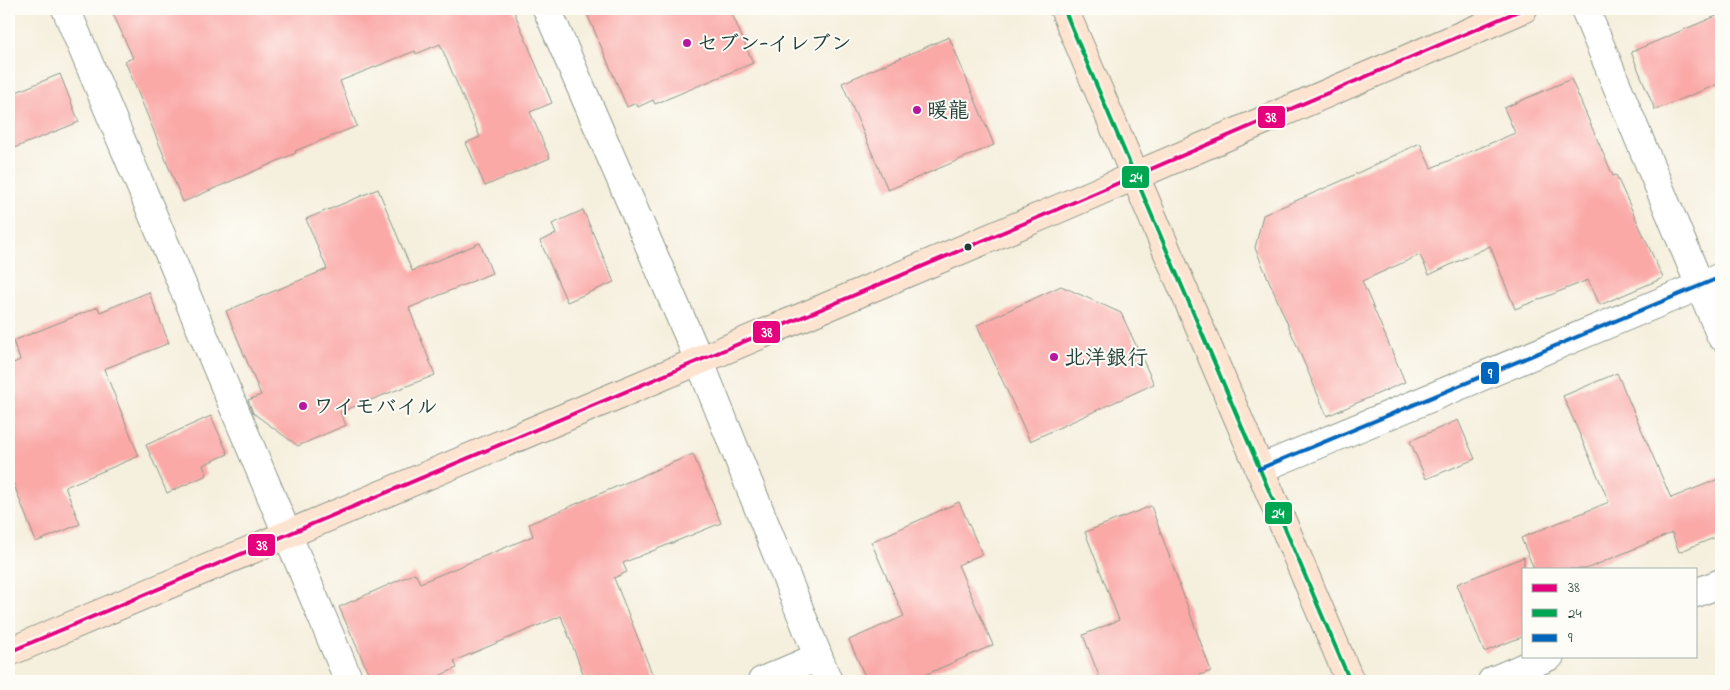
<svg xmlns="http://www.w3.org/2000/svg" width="1730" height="690" viewBox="0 0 1730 690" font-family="'Indie Flower','Klee One',sans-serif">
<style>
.building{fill:#faa9a7}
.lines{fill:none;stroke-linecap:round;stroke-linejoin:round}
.street-casing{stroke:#8a9688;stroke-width:30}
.secondary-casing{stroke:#8a9688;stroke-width:30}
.street{stroke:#fff;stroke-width:28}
.secondary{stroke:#fde4d1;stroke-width:28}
.bus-1-casing{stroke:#fdfcf7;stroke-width:8}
.bus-2-casing{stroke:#fdfcf7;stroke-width:8}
.bus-3-casing{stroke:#fdfcf7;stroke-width:8}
.bus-1{stroke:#e5007d;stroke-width:4}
.bus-2{stroke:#00a651;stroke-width:4}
.bus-3{stroke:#0065bd;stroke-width:4}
.poi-dot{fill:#b5179e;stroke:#fdfcf7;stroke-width:2}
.bus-dot{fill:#1f3d34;stroke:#fdfcf7;stroke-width:2}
.labels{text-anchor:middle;stroke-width:4;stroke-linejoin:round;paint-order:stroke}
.poi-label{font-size:21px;font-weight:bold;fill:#1f3d34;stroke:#fdfcf7;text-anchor:start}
.line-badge{stroke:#fdfcf7;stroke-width:2}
.badge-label{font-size:14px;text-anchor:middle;font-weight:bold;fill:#fff}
</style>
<rect width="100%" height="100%" fill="#fdfcf7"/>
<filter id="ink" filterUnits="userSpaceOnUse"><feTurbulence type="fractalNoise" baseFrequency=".02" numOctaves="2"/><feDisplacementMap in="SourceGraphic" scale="10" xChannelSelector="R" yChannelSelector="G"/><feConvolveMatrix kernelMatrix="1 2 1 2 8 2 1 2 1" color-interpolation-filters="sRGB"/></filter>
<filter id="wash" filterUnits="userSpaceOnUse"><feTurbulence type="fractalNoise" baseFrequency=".0096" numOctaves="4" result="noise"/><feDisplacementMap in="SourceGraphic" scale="20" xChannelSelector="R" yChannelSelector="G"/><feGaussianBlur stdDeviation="1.12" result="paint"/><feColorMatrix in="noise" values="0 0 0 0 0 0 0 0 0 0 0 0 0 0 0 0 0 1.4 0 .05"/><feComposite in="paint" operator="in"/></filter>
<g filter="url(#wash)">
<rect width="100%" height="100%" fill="#f5efdd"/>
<g id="blocks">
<!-- building -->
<g class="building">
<polygon points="111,9 513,9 552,103 530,112 550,158 485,186 466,143 480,137 440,44 416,54 415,51 340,81 357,126 295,151 296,153 183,202 125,61 133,58"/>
<polygon points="585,9 730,9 753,63 655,104 653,100 638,107 636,103 627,107"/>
<polygon points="1721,14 1721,83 1655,110 1631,52"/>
<polygon points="949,37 994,145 888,190 842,83"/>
<polygon points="60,74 79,122 9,150 9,95"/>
<polygon points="1571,79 1613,176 1616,175 1663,278 1600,305 1588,280 1515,309 1490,246 1429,275 1420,255 1362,281 1405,382 1327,416 1255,248 1263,215 1339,182 1420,143 1431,168 1515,133 1504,108"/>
<polygon points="378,189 412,271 480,243 492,273 409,308 435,375 340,412 346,425 298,446 253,413 248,400 261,395 226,311 327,269 306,219"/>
<polygon points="583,210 614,282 567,302 540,241 556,234 552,224"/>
<polygon points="1061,286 1121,313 1154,384 1030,441 977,325"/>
<polygon points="149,292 169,343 104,369 139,456 65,487 80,524 36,542 9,472 9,365 20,360 13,341 98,307 100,312"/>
<polygon points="1617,373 1671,498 1721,478 1721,535 1679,552 1672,533 1586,569 1534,569 1521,538 1609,502 1563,396"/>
<polygon points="211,416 228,454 203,465 207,475 167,493 146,445"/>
<polygon points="1458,420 1475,459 1426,479 1410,441"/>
<polygon points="693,454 721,523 623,563 627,572 614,578 655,681 586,681 561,616 454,661 457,668 427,681 372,681 339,607 415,573 420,583 533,536 529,524"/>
<polygon points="959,502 982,554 958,565 993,645 911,681 867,681 849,640 904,616 871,542"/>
<polygon points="1151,506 1211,671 1184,681 1101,681 1083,635 1119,620 1085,532"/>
<polygon points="1524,557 1524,636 1484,652 1457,584"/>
</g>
</g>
</g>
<g filter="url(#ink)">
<use href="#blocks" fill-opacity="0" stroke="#8a9688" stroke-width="1"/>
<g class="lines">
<!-- street casing -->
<g class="street-casing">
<g id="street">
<polyline points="66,9 349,681"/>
<polyline points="547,9 699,360 828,681"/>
<polyline points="1585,9 1721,336"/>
<polyline points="1259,469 1721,277"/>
<polyline points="1696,593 1721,583"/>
<polyline points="762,681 818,657"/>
<polyline points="1492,681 1550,656"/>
</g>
</g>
<!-- secondary casing -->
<g class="secondary-casing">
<g id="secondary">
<polyline points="1064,9 1350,681"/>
<polyline points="9,652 1044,215 1523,9"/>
</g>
</g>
<!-- street -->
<use href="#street" class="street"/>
<!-- secondary -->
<use href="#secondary" class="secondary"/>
<!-- bus-1 casing -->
<g class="bus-1-casing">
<polyline id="bus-1" points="9,652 1044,215 1523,9"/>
</g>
<!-- bus-2 casing -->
<g class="bus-2-casing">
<polyline id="bus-2" points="1064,9 1350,681"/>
</g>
<!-- bus-3 casing -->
<g class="bus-3-casing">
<polyline id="bus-3" points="1259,469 1721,277"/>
</g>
<!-- bus-1 -->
<use href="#bus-1" class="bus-1"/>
<!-- bus-2 -->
<use href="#bus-2" class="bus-2"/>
<!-- bus-3 -->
<use href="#bus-3" class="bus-3"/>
</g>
</g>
<!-- markers -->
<g class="poi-dot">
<circle cx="687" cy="43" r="5"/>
<circle cx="917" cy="110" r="5"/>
<circle cx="1054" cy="357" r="5"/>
<circle cx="303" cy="406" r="5"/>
</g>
<circle class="bus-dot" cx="968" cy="247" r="4.5"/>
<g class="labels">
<!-- poi labels -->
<g class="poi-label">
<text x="697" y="50">セブン-イレブン</text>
<text x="927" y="117">暖龍</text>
<text x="1064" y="364">北洋銀行</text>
<text x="313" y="413">ワイモバイル</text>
</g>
</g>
<g class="line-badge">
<rect x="1257" y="105" width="29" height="24" rx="5" fill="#e5007d"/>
<rect x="1121" y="165" width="29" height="24" rx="5" fill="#00a651"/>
<rect x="752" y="320" width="29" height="24" rx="5" fill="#e5007d"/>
<rect x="1480" y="361" width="20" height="24" rx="5" fill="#0065bd"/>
<rect x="1264" y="501" width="29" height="24" rx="5" fill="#00a651"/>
<rect x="247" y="533" width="29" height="24" rx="5" fill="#e5007d"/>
</g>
<g class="badge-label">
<text x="1271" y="122">38</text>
<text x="1136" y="182">24</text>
<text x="767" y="337">38</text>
<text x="1490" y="378">9</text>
<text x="1278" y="518">24</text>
<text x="262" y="550">38</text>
</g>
<!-- margin -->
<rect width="1730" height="690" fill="none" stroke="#fdfcf7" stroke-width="30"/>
<!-- legend -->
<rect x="1522" y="568" width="175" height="90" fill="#fdfcf7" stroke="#a4b0a9"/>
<rect x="1532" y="584" width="25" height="8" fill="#e5007d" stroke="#a4b0a9"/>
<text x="1568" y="592" font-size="15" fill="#1f3d34">38</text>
<rect x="1532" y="609" width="25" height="8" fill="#00a651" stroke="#a4b0a9"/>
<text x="1568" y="618" font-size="15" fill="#1f3d34">24</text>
<rect x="1532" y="634" width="25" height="8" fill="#0065bd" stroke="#a4b0a9"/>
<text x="1568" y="642" font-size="15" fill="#1f3d34">9</text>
</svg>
